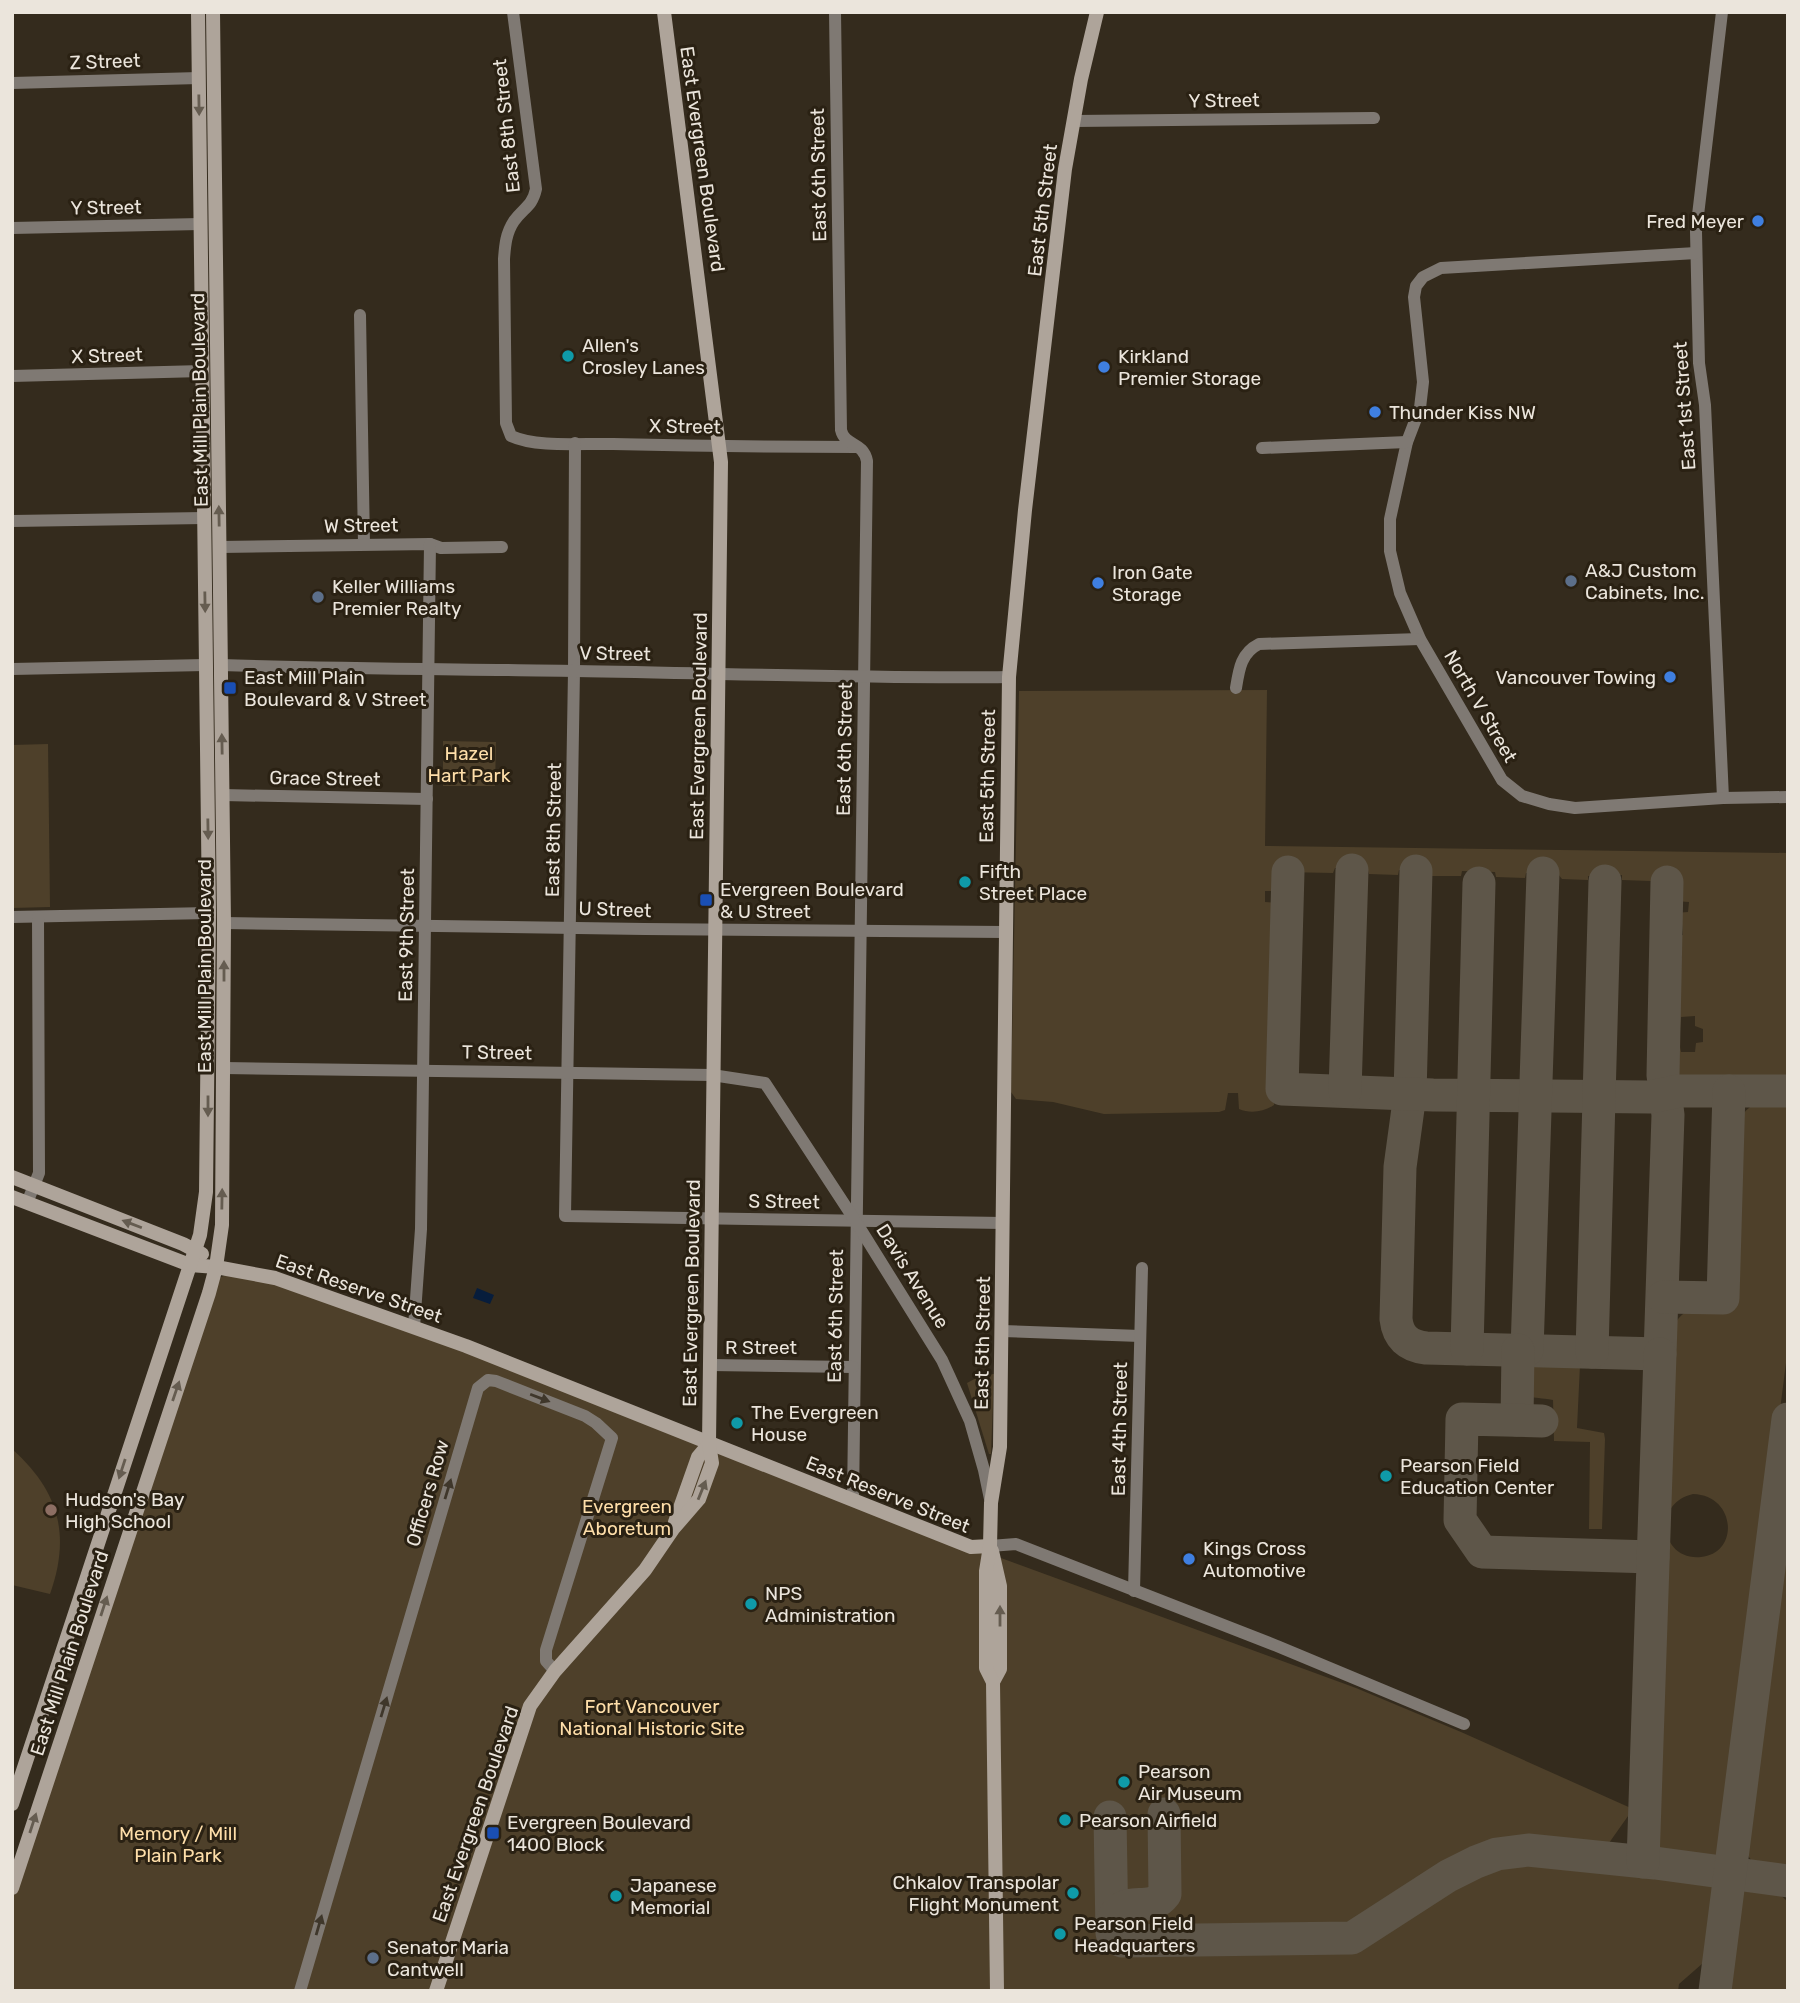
<svg xmlns="http://www.w3.org/2000/svg" width="1800" height="2003" viewBox="0 0 1800 2003" font-family="Rubik,sans-serif">
<style>
.green{fill:#4e402a;fill-rule:evenodd}
.water{fill:#071d3c}
.lines{fill:none;stroke-linecap:round;stroke-linejoin:round}
.taxiway{stroke:#5e5649;stroke-width:33}
.street{stroke:#7f7973;stroke-width:12}
.secondary{stroke:#aea49a;stroke-width:14}
.oneway{fill:#655c50}
.oneway2{fill:#3f372b}
.shop-dot{fill:#3f7fe0;stroke:#2a2113;stroke-width:2.5}
.culture-dot{fill:#0f9aa8;stroke:#2a2113;stroke-width:2.5}
.service-dot{fill:#5c6f8a;stroke:#2a2113;stroke-width:2.5}
.transit-dot{fill:#1a4fb4;stroke:#2a2113;stroke-width:2.5}
.education-dot{fill:#8d6e63;stroke:#2a2113;stroke-width:2.5}
.labels{text-anchor:middle;stroke-width:6;stroke-linejoin:round;paint-order:stroke}
.street-label{font-size:19px;fill:#ebe5dc;stroke:#2a2113}
.poi-label{font-size:19px;fill:#ebe5dc;stroke:#2a2113;text-anchor:start}
.park-label{font-size:19px;fill:#fedea9;stroke:#2a2113}
</style>
<rect width="100%" height="100%" fill="#342b1d"/>
<!-- green -->
<g class="green">
<path d="M 1267,690 L 1265,846 L 1788,853 L 1788,1079 L 1677,1079 L 1670,1076 L 1668,1069 L 1670,1043 L 1679,1042 L 1681,1052 L 1695,1052 L 1696,1043 L 1703,1042 L 1703,1029 L 1695,1026 L 1695,1016 L 1681,1017 L 1680,1029 L 1671,1028 L 1670,1025 L 1671,960 L 1682,958 L 1682,948 L 1673,948 L 1672,936 L 1683,935 L 1682,925 L 1672,923 L 1674,913 L 1688,912 L 1689,902 L 1674,901 L 1672,882 L 1662,881 L 1659,888 L 1651,888 L 1651,881 L 1622,880 L 1622,875 L 1588,876 L 1588,880 L 1562,879 L 1558,874 L 1526,873 L 1525,878 L 1496,877 L 1495,872 L 1462,871 L 1461,876 L 1432,876 L 1430,870 L 1399,870 L 1398,875 L 1369,874 L 1368,870 L 1335,868 L 1333,873 L 1283,872 L 1281,891 L 1265,891 L 1265,902 L 1280,903 L 1274,1105 C 1264,1112 1250,1114 1239,1109 L 1238,1093 L 1228,1093 L 1225,1110 L 1219,1112 L 1104,1114 L 1053,1102 L 1016,1099 L 1011,1092 L 1019,691 Z"/>
<polygon points="443,741 496,742 495,786 443,786"/>
<polygon points="48,744 50,907 12,908 12,745"/>
<path d="M 1770,1099 L 1788,1100 L 1788,1347 L 1724,1851 L 1719,1860 C 1701,1865 1669,1861 1653,1851 L 1650,1841 L 1670,1341 C 1677,1300 1701,1309 1733,1309 L 1738,1125 C 1743,1109 1754,1102 1770,1099 ZM 1693,1494 C 1736,1495 1740,1553 1701,1557 C 1660,1561 1652,1503 1693,1494 Z"/>
<polygon points="237,1270 275,1278 971,1547 1356,1688 1461,1732 1633,1809 1592,1867 1718,1885 1719,1893 1711,1956 1679,1984 1678,1991 12,1991 12,1886 219,1278"/>
<path d="M 1535,1363 L 1580,1365 L 1577,1428 L 1604,1433 L 1605,1439 L 1602,1529 L 1589,1529 L 1590,1442 L 1554,1441 L 1553,1400 C 1527,1395 1524,1404 1525,1371 Z"/>
<polygon points="994,1374 991,1454 989,1454 967,1383 982,1375"/>
<path d="M 12,1449 C 59,1491 71,1535 50,1594 L 12,1585 Z"/>
<path d="M 1788,1486 L 1788,1865 C 1763,1877 1744,1862 1743,1836 Z"/>
<path d="M 1763,1884 L 1771,1886 L 1788,1902 L 1788,1991 L 1724,1991 C 1726,1971 1729,1910 1739,1896 C 1745,1888 1753,1885 1763,1884 Z"/>
</g>
<!-- water -->
<polygon class="water" points="477,1288 494,1295 490,1304 473,1298"/>
<g class="lines">
<!-- taxiway -->
<g class="taxiway">
<path d="M 1416,871 L 1410,1094 L 1400,1167 L 1396,1319 C 1398,1337 1408,1346 1426,1348 L 1660,1354 L 1668,1115 L 1663,1075 L 1667,882"/>
<polyline points="1288,872 1282,1089 1433,1095 1650,1097 1679,1091 1788,1091"/>
<polyline points="1345,1091 1352,870"/>
<polyline points="1663,1297 1723,1298 1729,1091"/>
<polyline points="1467,1349 1479,883"/>
<polyline points="1527,1350 1543,873"/>
<polyline points="1592,1352 1605,881"/>
<polyline points="1517,1420 1518,1350"/>
<polyline points="1542,1421 1462,1419 1460,1520 1482,1552 1653,1557"/>
<polyline points="1110,1817 1112,1933 1117,1939 1122,1941 1352,1938 1448,1876 1476,1862 1497,1854 1528,1850 1655,1863 1788,1881"/>
<polyline points="1643,1862 1660,1354"/>
<path d="M 1112,1922 C 1122,1891 1149,1916 1165,1894 L 1164,1814"/>
<polyline points="1715,1991 1788,1419"/>
</g>
<!-- street -->
<g class="street">
<path d="M 513,12 L 536,189 C 532,207 524,207 514,221 C 506,233 505,245 504,259 L 506,423 L 511,436 C 537,448 583,443 613,444 C 694,446 774,447 856,447"/>
<path d="M 835,12 L 841,430 C 845,447 863,441 867,461 L 853,1500"/>
<polyline points="1722,12 1696,232 1699,363 1705,405 1723,798"/>
<polyline points="12,83 199,78"/>
<polyline points="1074,121 1374,118"/>
<polyline points="12,228 200,224"/>
<polyline points="1696,253 1441,268 1423,277 1416,286 1414,297 1423,382 1420,408 1407,442 1390,519 1390,551 1400,593 1420,639 1502,780 1522,796 1549,804 1575,808 1723,798 1788,797"/>
<polyline points="360,315 364,544"/>
<polyline points="12,376 202,371"/>
<polyline points="575,443 574,671 565,1216 1003,1223"/>
<polyline points="1262,448 1407,442"/>
<polyline points="12,521 204,518"/>
<polyline points="220,547 430,544 441,548 502,547"/>
<path d="M 221,665 C 339,669 457,669 575,671 C 720,673 864,679 1009,677"/>
<polyline points="12,669 205,665"/>
<path d="M 1236,688 C 1239,669 1241,653 1259,644 L 1420,639"/>
<polyline points="223,795 427,799"/>
<polyline points="12,917 209,913"/>
<polyline points="224,923 645,929 1005,932"/>
<polyline points="224,1068 712,1075 765,1083 856,1222 942,1360 970,1421 984,1470 990,1499"/>
<polyline points="27,1203 39,1173 38,917"/>
<polyline points="414,1327 421,1229 430,544"/>
<polyline points="1002,1331 1140,1336"/>
<polyline points="710,1365 853,1367"/>
<polyline points="990,1546 1016,1544 1277,1646 1464,1724"/>
<polyline points="1134,1591 1142,1268"/>
<polyline points="300,1991 478,1388 488,1380 496,1381 585,1416 596,1423 612,1438 546,1650 546,1661 555,1671"/>
</g>
<!-- secondary -->
<g class="secondary">
<polyline points="12,1177 183,1244 202,1254"/>
<polyline points="12,1197 190,1265 216,1267 275,1278 466,1346 971,1547 990,1546"/>
<polyline points="675,1522 698,1457 709,1444"/>
<polyline points="992,1551 1000,1586 1000,1669 993,1682"/>
<polyline points="12,1804 200,1235 206,1192 209,913 198,12"/>
<polyline points="12,1888 209,1293 216,1267 222,1225 224,923 213,12"/>
<polyline points="436,1991 530,1706 555,1671 645,1570 673,1529 699,1499 712,1463 709,1444 721,462 664,12"/>
<polyline points="997,1991 993,1682 986,1668 986,1571 990,1546 991,1503 1000,1447 1009,677 1025,510 1065,169 1081,79 1097,12"/>
</g>
</g>
<!-- one-way arrows -->
<defs><path id="oneway-solid" d="M-6-.8H1V-3.2L6.5 0L1 3.2V.8H-6Z" transform="scale(1.75)"/></defs>
<g class="oneway">
<use href="#oneway-solid" transform="translate(199 105) rotate(89)"/>
<use href="#oneway-solid" transform="translate(219 516) rotate(-91)"/>
<use href="#oneway-solid" transform="translate(205 602) rotate(89)"/>
<use href="#oneway-solid" transform="translate(222 744) rotate(-91)"/>
<use href="#oneway-solid" transform="translate(208 829) rotate(89)"/>
<use href="#oneway-solid" transform="translate(224 971) rotate(-90)"/>
<use href="#oneway-solid" transform="translate(208 1106) rotate(90)"/>
<use href="#oneway-solid" transform="translate(222 1199) rotate(-89)"/>
<use href="#oneway-solid" transform="translate(132 1224) rotate(-159)"/>
<use href="#oneway-solid" transform="translate(176 1391) rotate(-71)"/>
<use href="#oneway-solid" transform="translate(122 1469) rotate(108)"/>
<use href="#oneway-solid" transform="translate(702 1490) rotate(-68)"/>
<use href="#oneway-solid" transform="translate(104 1606) rotate(-72)"/>
<use href="#oneway-solid" transform="translate(1000 1616) rotate(-90)"/>
<use href="#oneway-solid" transform="translate(33 1823) rotate(-72)"/>
</g>
<g class="oneway2">
<use href="#oneway-solid" transform="translate(540 1398) rotate(21)"/>
<use href="#oneway-solid" transform="translate(448 1489) rotate(-73)"/>
<use href="#oneway-solid" transform="translate(384 1707) rotate(-73)"/>
<use href="#oneway-solid" transform="translate(319 1925) rotate(-74)"/>
</g>
<!-- markers -->
<g class="shop-dot">
<circle cx="1758" cy="221" r="7"/>
<circle cx="1104" cy="367" r="7"/>
<circle cx="1375" cy="412" r="7"/>
<circle cx="1098" cy="583" r="7"/>
<circle cx="1670" cy="677" r="7"/>
<circle cx="1189" cy="1559" r="7"/>
</g>
<g class="culture-dot">
<circle cx="568" cy="356" r="7"/>
<circle cx="965" cy="882" r="7"/>
<circle cx="737" cy="1423" r="7"/>
<circle cx="1386" cy="1476" r="7"/>
<circle cx="751" cy="1604" r="7"/>
<circle cx="1124" cy="1782" r="7"/>
<circle cx="1065" cy="1820" r="7"/>
<circle cx="1073" cy="1893" r="7"/>
<circle cx="616" cy="1896" r="7"/>
<circle cx="1060" cy="1934" r="7"/>
</g>
<g class="service-dot">
<circle cx="1571" cy="581" r="7"/>
<circle cx="318" cy="597" r="7"/>
<circle cx="373" cy="1958" r="7"/>
</g>
<g class="transit-dot">
<rect x="223" y="681" width="14" height="14" rx="3.5"/>
<rect x="699" y="893" width="14" height="14" rx="3.5"/>
<rect x="486" y="1826" width="14" height="14" rx="3.5"/>
</g>
<circle class="education-dot" cx="51" cy="1510" r="7"/>
<g class="labels">
<!-- street labels -->
<g class="street-label">
<text transform="translate(105 61) rotate(-2)" y="7">Z Street</text>
<text transform="translate(1224 100) rotate(-1)" y="7">Y Street</text>
<text transform="translate(506 126) rotate(-96)" y="7">East 8th Street</text>
<text transform="translate(703 159) rotate(82)" y="7">East Evergreen Boulevard</text>
<text transform="translate(818 175) rotate(-91)" y="7">East 6th Street</text>
<text transform="translate(106 207) rotate(-1)" y="7">Y Street</text>
<text transform="translate(1042 210) rotate(-83)" y="7">East 5th Street</text>
<text transform="translate(107 355) rotate(-2)" y="7">X Street</text>
<text transform="translate(199 400) rotate(-91)" y="7">East Mill Plain Boulevard</text>
<text transform="translate(1684 406) rotate(-94)" y="7">East 1st Street</text>
<text transform="translate(685 426) rotate(1)" y="7">X Street</text>
<text transform="translate(361 525) rotate(-1)" y="7">W Street</text>
<text transform="translate(615 653) rotate(1)" y="7">V Street</text>
<text transform="translate(1481 706) rotate(60)" y="7">North V Street</text>
<text transform="translate(698 726) rotate(-89)" y="7">East Evergreen Boulevard</text>
<text transform="translate(844 749) rotate(-89)" y="7">East 6th Street</text>
<text transform="translate(987 776) rotate(-89)" y="7">East 5th Street</text>
<text transform="translate(325 778) rotate(1)" y="7">Grace Street</text>
<text transform="translate(553 830) rotate(-89)" y="7">East 8th Street</text>
<text transform="translate(615 909) rotate(2)" y="7">U Street</text>
<text transform="translate(406 935) rotate(-89)" y="7">East 9th Street</text>
<text transform="translate(204 966) rotate(-90)" y="7">East Mill Plain Boulevard</text>
<text transform="translate(497 1052) rotate(1)" y="7">T Street</text>
<text transform="translate(784 1201) rotate(1)" y="7">S Street</text>
<text transform="translate(913 1276) rotate(58)" y="7">Davis Avenue</text>
<text transform="translate(359 1288) rotate(19)" y="7">East Reserve Street</text>
<text transform="translate(691 1293) rotate(-89)" y="7">East Evergreen Boulevard</text>
<text transform="translate(835 1316) rotate(-89)" y="7">East 6th Street</text>
<text transform="translate(982 1343) rotate(-89)" y="7">East 5th Street</text>
<text x="761" y="1354">R Street</text>
<text transform="translate(1119 1429) rotate(-89)" y="7">East 4th Street</text>
<text transform="translate(427 1493) rotate(-74)" y="7">Officers Row</text>
<text transform="translate(888 1494) rotate(22)" y="7">East Reserve Street</text>
<text transform="translate(69 1653) rotate(-72)" y="7">East Mill Plain Boulevard</text>
<text transform="translate(475 1814) rotate(-71)" y="7">East Evergreen Boulevard</text>
</g>
<!-- poi labels -->
<g class="poi-label">
<text x="1744" y="228" text-anchor="end">Fred Meyer</text>
<text x="582" y="352">Allen's<tspan x="582" dy="22">Crosley Lanes</tspan></text>
<text x="1118" y="363">Kirkland<tspan x="1118" dy="22">Premier Storage</tspan></text>
<text x="1389" y="419">Thunder Kiss NW</text>
<text x="1585" y="577">A&amp;J Custom<tspan x="1585" dy="22">Cabinets, Inc.</tspan></text>
<text x="1112" y="579">Iron Gate<tspan x="1112" dy="22">Storage</tspan></text>
<text x="332" y="593">Keller Williams<tspan x="332" dy="22">Premier Realty</tspan></text>
<text x="244" y="684">East Mill Plain<tspan x="244" dy="22">Boulevard &amp; V Street</tspan></text>
<text x="1656" y="684" text-anchor="end">Vancouver Towing</text>
<text x="979" y="878">Fifth<tspan x="979" dy="22">Street Place</tspan></text>
<text x="720" y="896">Evergreen Boulevard<tspan x="720" dy="22">&amp; U Street</tspan></text>
<text x="751" y="1419">The Evergreen<tspan x="751" dy="22">House</tspan></text>
<text x="1400" y="1472">Pearson Field<tspan x="1400" dy="22">Education Center</tspan></text>
<text x="65" y="1506">Hudson's Bay<tspan x="65" dy="22">High School</tspan></text>
<text x="1203" y="1555">Kings Cross<tspan x="1203" dy="22">Automotive</tspan></text>
<text x="765" y="1600">NPS<tspan x="765" dy="22">Administration</tspan></text>
<text x="1138" y="1778">Pearson<tspan x="1138" dy="22">Air Museum</tspan></text>
<text x="1079" y="1827">Pearson Airfield</text>
<text x="507" y="1829">Evergreen Boulevard<tspan x="507" dy="22">1400 Block</tspan></text>
<text x="1059" y="1889" text-anchor="end">Chkalov Transpolar<tspan x="1059" dy="22">Flight Monument</tspan></text>
<text x="630" y="1892">Japanese<tspan x="630" dy="22">Memorial</tspan></text>
<text x="1074" y="1930">Pearson Field<tspan x="1074" dy="22">Headquarters</tspan></text>
<text x="387" y="1954">Senator Maria<tspan x="387" dy="22">Cantwell</tspan></text>
</g>
<!-- park labels -->
<g class="park-label">
<text x="469" y="760">Hazel<tspan x="469" dy="22">Hart Park</tspan></text>
<text x="627" y="1513">Evergreen<tspan x="627" dy="22">Aboretum</tspan></text>
<text x="652" y="1713">Fort Vancouver<tspan x="652" dy="22">National Historic Site</tspan></text>
<text x="178" y="1840">Memory / Mill<tspan x="178" dy="22">Plain Park</tspan></text>
</g>
</g>
<!-- border -->
<rect width="1800" height="2003" fill="none" stroke="#ebe5dc" stroke-width="28"/>
</svg>
